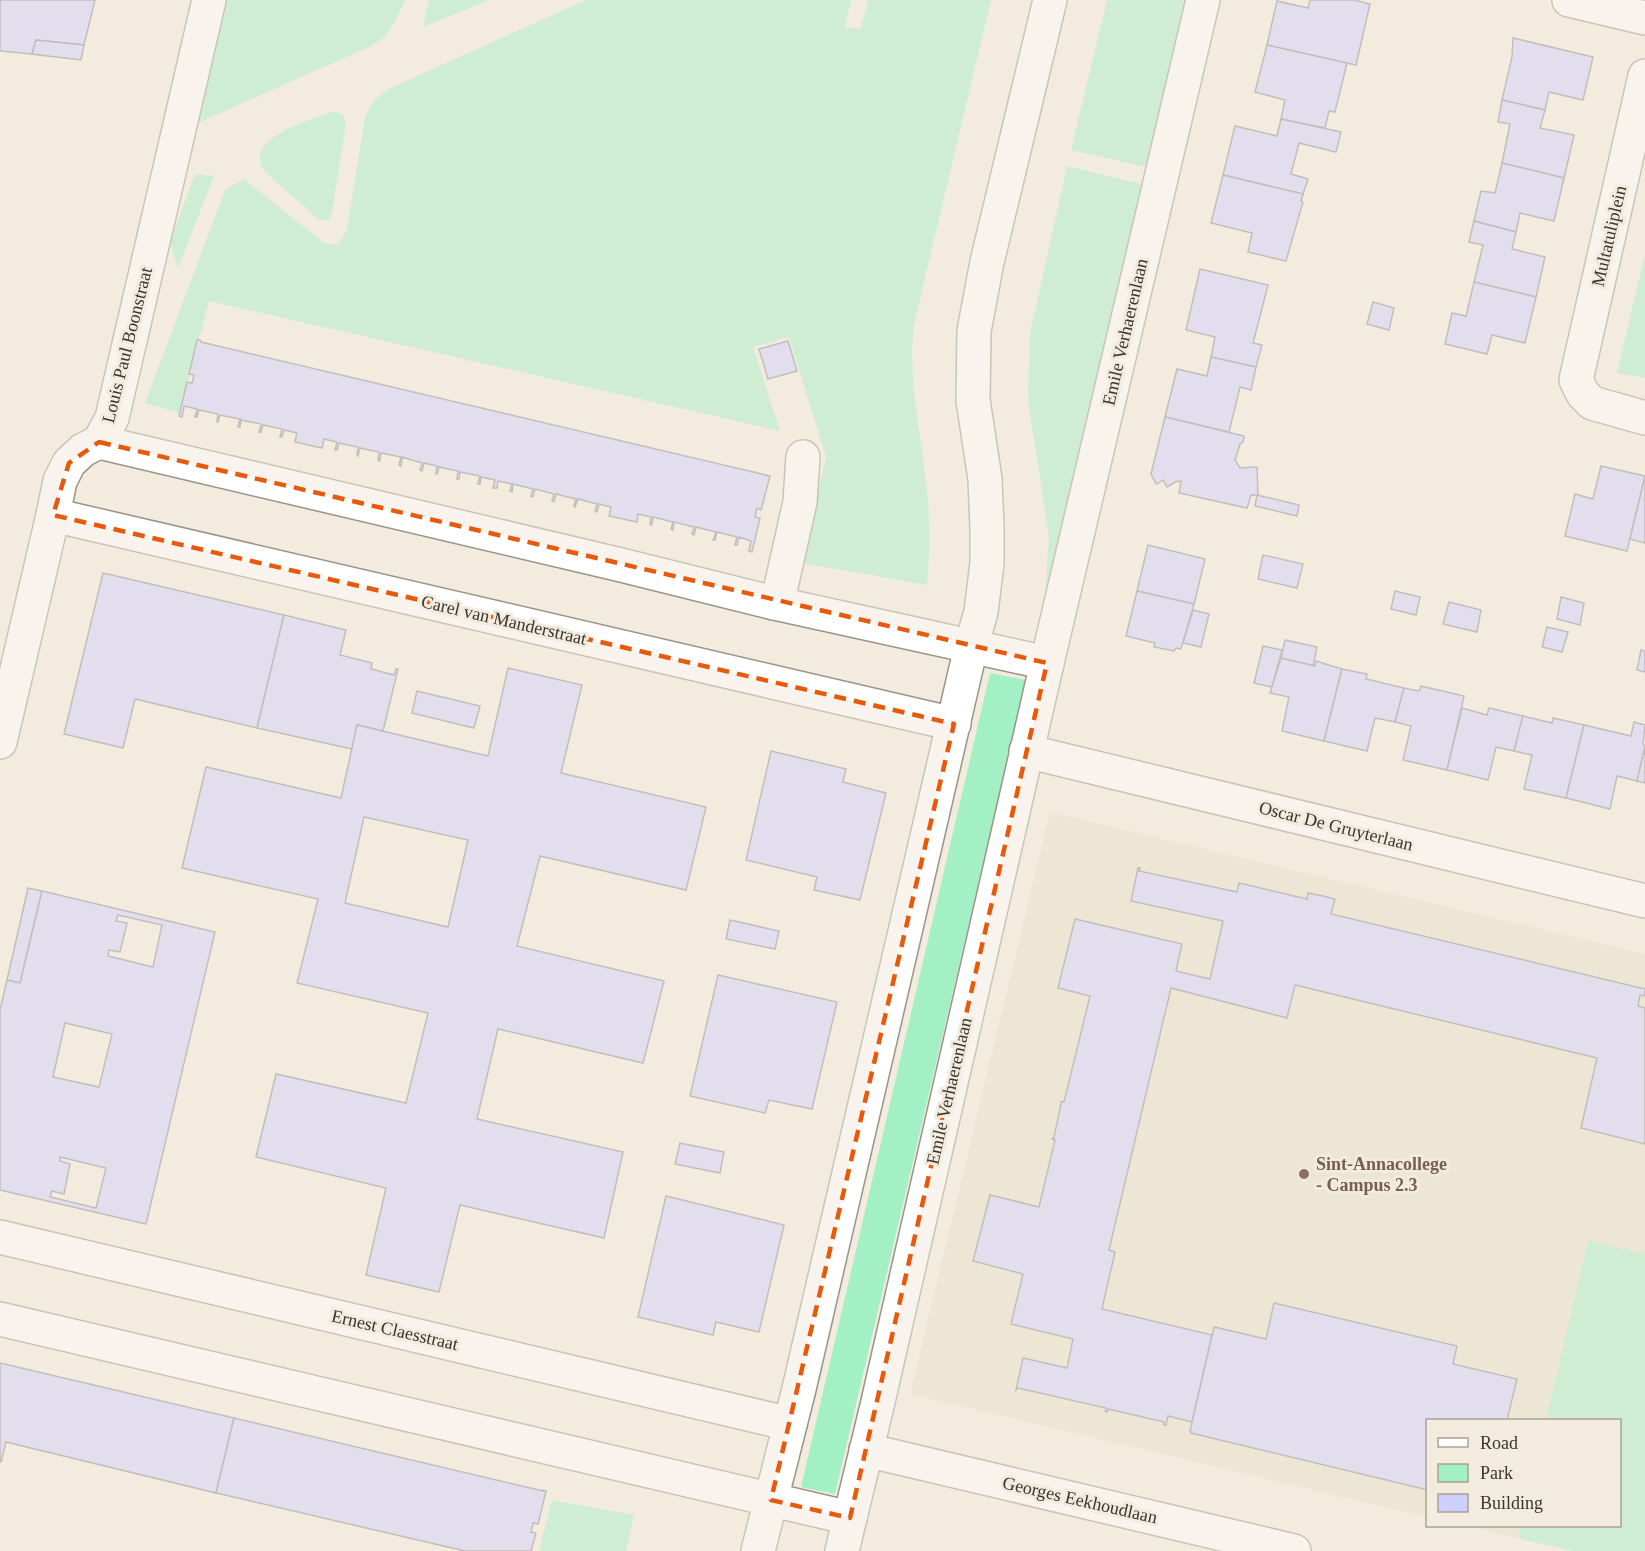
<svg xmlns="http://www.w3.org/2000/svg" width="1645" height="1551" viewBox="0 0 1645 1551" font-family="'Times New Roman',serif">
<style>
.built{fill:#e9dfcb}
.green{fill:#a4f0c5}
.building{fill:#cfcfff;stroke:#878793;stroke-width:1.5;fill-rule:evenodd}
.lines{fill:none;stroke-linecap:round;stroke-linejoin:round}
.minor-casing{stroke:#9a9488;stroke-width:36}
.minor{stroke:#fff;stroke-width:33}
.marked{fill:none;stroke:#e8590c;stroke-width:4.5;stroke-dasharray:12 8;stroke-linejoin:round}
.education-dot{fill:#8d6e63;stroke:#f2ebde;stroke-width:2}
.labels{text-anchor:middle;stroke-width:6;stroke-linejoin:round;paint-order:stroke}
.street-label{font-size:18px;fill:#383530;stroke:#f2ebde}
.education-label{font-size:18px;font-weight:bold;fill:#785e54;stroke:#f2ebde;text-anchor:start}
</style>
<rect width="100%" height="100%" fill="#f2ebde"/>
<!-- built -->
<polygon class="built" points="1050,812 1645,954 1645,1551 1573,1551 1465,1526 1620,1526 1620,1420 1428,1420 1427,1517 910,1394"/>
<!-- green -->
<g class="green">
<polygon points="226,0 405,0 394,24 383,38 369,47 198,123"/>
<polygon points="429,0 489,0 423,27"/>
<path d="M 586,0 L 851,0 L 845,27 L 861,29 L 868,0 L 991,0 L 922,290 C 919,305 914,320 913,335 C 909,385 921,434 926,483 C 930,514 930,554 927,585 L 802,563 L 826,457 L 789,337 L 753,347 L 780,431 L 209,301 L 180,413 L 145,403 L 225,190 L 244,179 L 324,243 L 335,245 L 342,239 L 347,230 L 365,118 C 370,104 376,98 388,89 Z"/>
<polygon points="1107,0 1189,0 1150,168 1071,150"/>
<path d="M 336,112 L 344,116 L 345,121 L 345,130 L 332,211 L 329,219 L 324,221 L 318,219 L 266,173 C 264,171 262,168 261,165 C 252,136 308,121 328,113 Z"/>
<polygon points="1067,166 1145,185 1045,603 1049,536 1028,401 1030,334"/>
<polygon points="195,174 214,176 178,268 170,242"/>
<polygon points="1645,254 1645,378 1617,373"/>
<polygon points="990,673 1026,680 835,1494 801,1487"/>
<polygon points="1588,1241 1645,1254 1645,1551 1573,1551 1518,1538 1521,1526 1620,1526 1620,1420 1546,1420"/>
<polygon points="552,1500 634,1515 626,1551 539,1551"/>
</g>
<!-- building -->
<g class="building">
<polygon points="0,0 95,0 84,45 36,40 32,54 0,51"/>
<polygon points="1310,0 1354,0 1370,4 1356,65 1267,45 1277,1 1308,8"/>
<polygon points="1513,38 1593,57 1583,100 1549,92 1545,110 1502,100 1512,57"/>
<polygon points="36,40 84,45 81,60 32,54"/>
<polygon points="1267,45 1347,63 1335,112 1329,111 1325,128 1281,119 1285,100 1255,92"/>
<polygon points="1502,100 1545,110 1540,128 1574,135 1564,178 1502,163 1510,124 1498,122"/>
<polygon points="1281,119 1341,132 1336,152 1299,143 1291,174 1308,179 1303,194 1223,175 1235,126 1277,136"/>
<polygon points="1502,163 1564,178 1554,221 1520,213 1516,232 1474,221 1481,191 1495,193"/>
<polygon points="1223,175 1303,194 1301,201 1303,202 1286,261 1248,252 1252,233 1211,223"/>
<polygon points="1474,221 1516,232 1512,249 1545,257 1536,297 1474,282 1483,245 1469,242"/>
<polygon points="1200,269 1268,285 1253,343 1262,345 1256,367 1211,357 1215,337 1186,330"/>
<polygon points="1474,282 1536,297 1525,343 1492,335 1487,354 1445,344 1452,313 1466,316"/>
<polygon points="1373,302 1394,308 1389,330 1367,324"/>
<polygon points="197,340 200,340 201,342 770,476 761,510 757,508 755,517 760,518 752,552 749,551 751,541 739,537 737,545 735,545 737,537 717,532 715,540 713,540 716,532 696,527 694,535 692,534 694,527 674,522 673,530 671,529 673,522 653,517 652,525 650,524 651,517 638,514 637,522 609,516 611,507 599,504 597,512 595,511 597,504 578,499 575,507 574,506 576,499 556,494 554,502 552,501 554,494 535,489 533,497 531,496 533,489 513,484 512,492 510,491 512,484 498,481 497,488 493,488 495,480 481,477 480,484 478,484 480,476 460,472 459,479 457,479 458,471 439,467 437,474 436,474 437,466 424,463 422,471 420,470 422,463 402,457 401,466 399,465 401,457 381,453 380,461 378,460 379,452 360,448 358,456 357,455 358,447 339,443 337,450 335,450 337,442 324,439 322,448 295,442 297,433 284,430 282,437 280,437 282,429 263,425 261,432 259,432 261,424 241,420 240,427 238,427 240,419 220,415 218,422 217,422 218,414 199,410 197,417 195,417 197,409 184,406 182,417 179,416 187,382 192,383 194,375 189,374"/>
<polygon points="788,341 797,371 768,379 759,349"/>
<polygon points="1211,357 1256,367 1251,390 1240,387 1229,432 1165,417 1177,369 1207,376"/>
<polygon points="1165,417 1244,436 1243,442 1240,444 1235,460 1240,468 1257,467 1258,495 1251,495 1247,508 1179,493 1181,481 1175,482 1167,487 1163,480 1157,484 1155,482 1151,474"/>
<polygon points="1601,466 1645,476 1627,551 1565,536 1575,494 1593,499"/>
<polygon points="1645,476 1645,543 1630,539"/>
<polygon points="1257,495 1299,505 1297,516 1255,506"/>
<polygon points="1148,545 1205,559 1194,604 1137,591"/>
<polygon points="1263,555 1303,564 1297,588 1258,579"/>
<polygon points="103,573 284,615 257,728 135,699 123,748 64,734"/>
<polygon points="1137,591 1194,604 1181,649 1176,648 1174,651 1154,647 1155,643 1126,636"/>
<polygon points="1395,591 1420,597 1416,615 1391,609"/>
<polygon points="1561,597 1584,603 1580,625 1557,619"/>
<polygon points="1449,602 1481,610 1477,632 1443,624"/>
<polygon points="1193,610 1209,614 1201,647 1183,643"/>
<polygon points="284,615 346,630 340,655 372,663 371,669 394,675 396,669 398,669 383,731 357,725 352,749 257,728"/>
<polygon points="1547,627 1568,632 1562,652 1542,647"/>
<polygon points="1285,640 1317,647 1313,666 1281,658"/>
<polygon points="1263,646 1282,650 1272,687 1254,683"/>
<polygon points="1641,650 1645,651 1645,672 1637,670"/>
<polygon points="1281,658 1315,666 1316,661 1342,669 1324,741 1282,731 1289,697 1270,693"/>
<path d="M 508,668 L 582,685 L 561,773 L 706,807 L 686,890 L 540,856 L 517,946 L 664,981 L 643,1063 L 498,1029 L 477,1119 L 623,1152 L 604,1238 L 460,1205 L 439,1292 L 366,1275 L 386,1188 L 256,1157 L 276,1074 L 406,1103 L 428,1013 L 297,983 L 318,899 L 182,868 L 206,767 L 341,798 L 357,725 L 488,756 ZM 364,817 L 468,840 L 448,927 L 345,903 Z"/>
<polygon points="1342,669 1367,674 1366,679 1404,688 1395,722 1375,718 1367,751 1324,741"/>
<polygon points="1421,686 1464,696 1447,770 1403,760 1411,726 1395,722 1404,688 1419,691"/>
<polygon points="417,691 480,706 474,728 412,713"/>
<polygon points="1462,708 1487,715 1489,708 1523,716 1514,751 1496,747 1488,780 1447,770"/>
<polygon points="1523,716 1552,723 1553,718 1584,725 1566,798 1524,789 1532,755 1514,751"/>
<polygon points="1634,722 1645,725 1643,744 1645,746 1637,781 1617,776 1610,809 1566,798 1584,725 1631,736"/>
<polygon points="1645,746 1645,783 1637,781"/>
<polygon points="771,751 846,769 843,782 886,793 860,900 814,890 817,877 746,860"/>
<polygon points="1138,868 1140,868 1139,871 1237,892 1239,883 1307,899 1308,893 1323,896 1335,899 1331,914 1645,989 1644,996 1640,995 1638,1006 1645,1008 1645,1144 1581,1128 1597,1058 1295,985 1287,1018 1171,988 1109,1250 1115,1252 1102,1309 1212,1335 1192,1422 1168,1416 1166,1425 1164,1425 1164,1422 1108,1409 1107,1412 1105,1411 1106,1408 1018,1388 1016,1390 1023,1358 1067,1368 1073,1339 1011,1324 1023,1274 973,1261 990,1195 1039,1207 1055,1140 1052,1139 1054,1137 1061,1104 1061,1102 1064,1102 1090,996 1058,988 1075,919 1182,944 1176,971 1210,979 1223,921 1131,901"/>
<polygon points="28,888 42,891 20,983 7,980"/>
<path d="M 42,891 L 215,932 L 146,1224 L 0,1190 L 0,1010 L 7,980 L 20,983 ZM 118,915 L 162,925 L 153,967 L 108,956 L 109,950 L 120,952 L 127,923 L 116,921 ZM 65,1023 L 112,1034 L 99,1087 L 53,1077 ZM 60,1157 L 106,1168 L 96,1208 L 50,1197 L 52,1191 L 64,1194 L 70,1164 L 60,1161 Z"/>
<polygon points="730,920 779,931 775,949 726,939"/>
<polygon points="718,975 837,1002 812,1109 769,1100 765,1113 690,1096"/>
<polygon points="680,1143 724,1152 720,1173 675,1164"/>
<polygon points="666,1196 784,1225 759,1332 716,1322 713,1335 638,1317"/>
<polygon points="1274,1303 1457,1346 1453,1364 1517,1379 1507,1420 1428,1420 1428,1490 1191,1433 1192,1432 1190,1431 1214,1327 1266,1339"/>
<polygon points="0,1363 234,1418 216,1493 6,1442 1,1462 0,1462"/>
<polygon points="234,1418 543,1491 543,1490 546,1491 538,1524 533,1523 531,1532 536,1533 531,1551 465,1551 216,1493"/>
</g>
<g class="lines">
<!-- minor casing -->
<g class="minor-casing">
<g id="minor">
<polyline points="1569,0 1645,18"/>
<polyline points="1645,76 1576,380 1583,394 1592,403 1645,418"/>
<polyline points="99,442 617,564 774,603 1047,663"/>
<polyline points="53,515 954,724"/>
<polyline points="774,603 780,591 800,502 803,457"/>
<polyline points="0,742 53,515 60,481 69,463 83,450 99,442 112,418 209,0"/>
<polyline points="1026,751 1645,901"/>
<polyline points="0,1237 790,1424"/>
<polyline points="0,1319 850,1518"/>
<polyline points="866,1450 1294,1551"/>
<polyline points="758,1551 799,1389 971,647 981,612 987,563 987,527 985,479 973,400 974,331 987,262 1050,0"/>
<polyline points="842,1551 877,1406 1047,663 1203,0"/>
</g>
</g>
<!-- minor -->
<use href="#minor" class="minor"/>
</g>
<!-- marked area -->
<path d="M0 0H1645V1551H0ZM 99,442 L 1047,663 L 850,1518 L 771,1500 L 954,724 L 53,515 L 69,463 Z" fill="#f2ebde" fill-opacity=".55" fill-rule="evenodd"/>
<path class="marked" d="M 99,442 L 1047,663 L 850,1518 L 771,1500 L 954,724 L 53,515 L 69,463 Z"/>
<!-- markers -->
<circle class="education-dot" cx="1304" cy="1174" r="6"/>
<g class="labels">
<!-- street labels -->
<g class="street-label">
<text transform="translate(1609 236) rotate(-77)" y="6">Multatuliplein</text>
<text transform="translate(1125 332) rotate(-77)" y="6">Emile Verhaerenlaan</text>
<text transform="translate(127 345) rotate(-76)" y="6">Louis Paul Boonstraat</text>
<text transform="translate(504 620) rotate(13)" y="6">Carel van Manderstraat</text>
<text transform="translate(1336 826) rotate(14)" y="6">Oscar De Gruyterlaan</text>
<text transform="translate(949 1091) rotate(-77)" y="6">Emile Verhaerenlaan</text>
<text transform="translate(395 1330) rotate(13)" y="6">Ernest Claesstraat</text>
<text transform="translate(1080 1500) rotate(13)" y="6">Georges Eekhoudlaan</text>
</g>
<!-- education labels -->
<g class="education-label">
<text x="1316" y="1170">Sint-Annacollege<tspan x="1316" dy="21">- Campus 2.3</tspan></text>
</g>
</g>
<!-- legend -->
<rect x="1426" y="1419" width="195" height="108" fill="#f2ebde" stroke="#a8a298" stroke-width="1.5"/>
<rect x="1438" y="1438" width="30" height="9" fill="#ffffff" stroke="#a8a298" stroke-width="1.5"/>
<text x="1480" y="1449" font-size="18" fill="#383530">Road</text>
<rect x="1438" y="1464" width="30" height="18" fill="#a4f0c5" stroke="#a8a298" stroke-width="1.5"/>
<text x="1480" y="1479" font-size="18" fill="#383530">Park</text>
<rect x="1438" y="1494" width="30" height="18" fill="#cfcfff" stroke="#a8a298" stroke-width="1.5"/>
<text x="1480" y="1509" font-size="18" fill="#383530">Building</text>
</svg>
